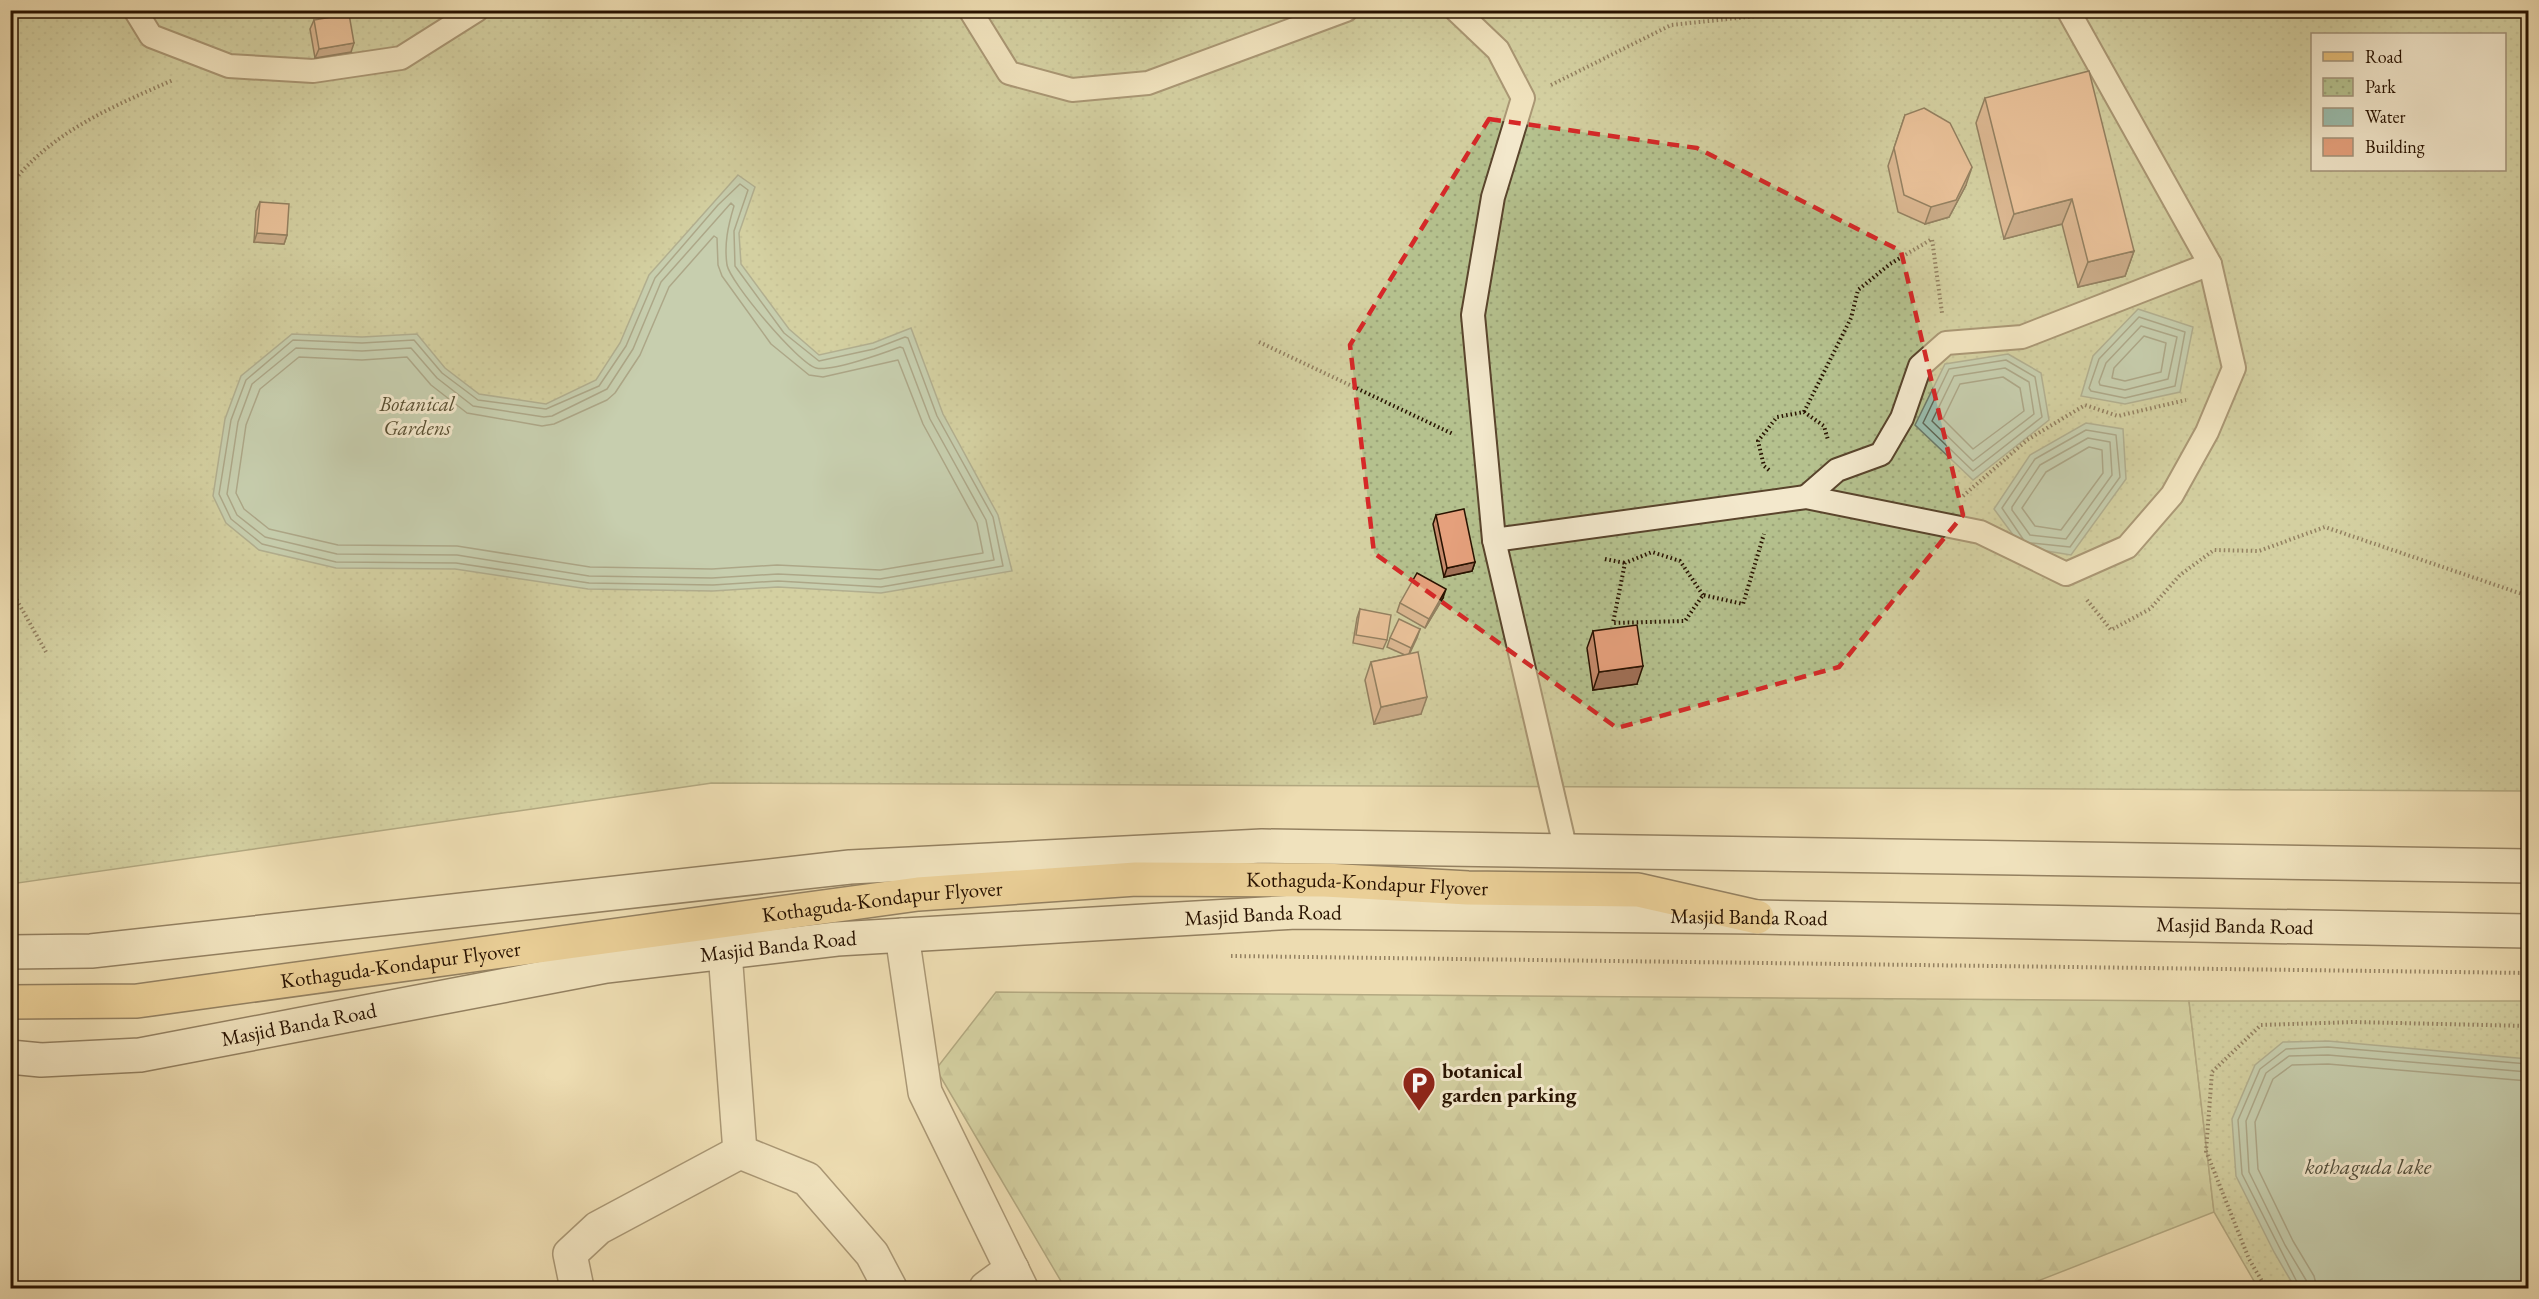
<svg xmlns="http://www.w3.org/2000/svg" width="2539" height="1299" viewBox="0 0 2539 1299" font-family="'EB Garamond',serif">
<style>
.forest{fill:url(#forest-firs);stroke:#6e6a47;stroke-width:1.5}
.park{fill:url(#park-dots);stroke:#6e6a47;stroke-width:1.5;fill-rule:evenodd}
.water{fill:#99bcac;stroke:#6c7867;stroke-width:1.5}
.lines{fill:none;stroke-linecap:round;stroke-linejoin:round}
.shore{stroke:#606756;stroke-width:1.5}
.service-casing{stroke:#59442c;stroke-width:26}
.minor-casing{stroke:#59442c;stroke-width:36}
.secondary-casing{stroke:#281200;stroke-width:36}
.primary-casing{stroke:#281200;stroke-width:36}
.path{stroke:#281200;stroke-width:4;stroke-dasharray:1.5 3;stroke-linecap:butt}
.service{stroke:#f3e8cc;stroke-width:22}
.minor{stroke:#f3e8cc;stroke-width:33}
.secondary{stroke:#f3e8cc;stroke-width:33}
.primary{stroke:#e6be78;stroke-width:33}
.wall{fill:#c58a6b;stroke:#281200;stroke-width:1.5}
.shaded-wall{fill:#a07057;stroke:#281200;stroke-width:1.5}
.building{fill:#e5a07c;stroke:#281200;stroke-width:1.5}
.marked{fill:none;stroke:#d62828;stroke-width:4.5;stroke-dasharray:12 8;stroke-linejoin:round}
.labels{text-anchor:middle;stroke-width:6;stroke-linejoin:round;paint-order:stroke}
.park-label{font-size:21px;font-style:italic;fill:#594f32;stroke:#f3e8cc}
.street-label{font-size:21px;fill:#281200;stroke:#f3e8cc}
.poi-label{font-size:21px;font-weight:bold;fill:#281200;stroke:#f3e8cc;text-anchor:start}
.water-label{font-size:22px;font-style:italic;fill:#504e3c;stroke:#f3e8cc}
</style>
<defs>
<pattern id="forest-firs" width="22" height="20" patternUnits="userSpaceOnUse" patternTransform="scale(1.5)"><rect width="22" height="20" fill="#b5c18e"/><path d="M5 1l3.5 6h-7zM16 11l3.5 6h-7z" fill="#9ca579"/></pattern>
<pattern id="park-dots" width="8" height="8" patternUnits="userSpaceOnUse" patternTransform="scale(1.5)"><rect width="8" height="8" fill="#b5c18e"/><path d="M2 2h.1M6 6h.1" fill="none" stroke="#9ca579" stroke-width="1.8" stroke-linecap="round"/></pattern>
</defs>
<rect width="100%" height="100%" fill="#eddcb1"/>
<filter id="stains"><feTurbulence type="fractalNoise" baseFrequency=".00333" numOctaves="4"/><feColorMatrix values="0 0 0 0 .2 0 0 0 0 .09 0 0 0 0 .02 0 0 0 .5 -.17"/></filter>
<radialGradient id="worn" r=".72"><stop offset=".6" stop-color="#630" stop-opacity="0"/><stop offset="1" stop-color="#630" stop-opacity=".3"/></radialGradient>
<!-- forest -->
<polygon class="forest" points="996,992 2189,1001 2214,1212 2020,1288 1065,1288 936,1069"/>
<!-- park -->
<g class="park">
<path d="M 10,11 L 2528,11 L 2528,791 L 712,783 L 11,884 ZM 2312,34 L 2504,34 L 2504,170 L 2312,170 Z"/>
<polygon points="2189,1001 2528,1001 2528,1288 2258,1288 2214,1212"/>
</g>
<!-- water -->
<g class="water">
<polygon points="738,175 755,187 739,233 741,264 789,329 819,355 873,343 911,328 943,414 998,515 1012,571 881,593 778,587 713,591 588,589 455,569 336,568 259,550 226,523 213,496 225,419 241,376 292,334 362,337 417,334 445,368 479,394 546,404 596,380 620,343 649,275"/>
<polygon points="2138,309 2193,327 2180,392 2125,404 2081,396 2093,356"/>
<polygon points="2008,354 2041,373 2049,420 1973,480 1915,425 1945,364"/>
<polygon points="2086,423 2123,429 2126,479 2071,555 2022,547 1994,509 2030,455"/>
<polygon points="2328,1041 2528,1059 2528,1288 2295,1288 2274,1252 2236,1176 2232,1119 2255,1065 2283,1042"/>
</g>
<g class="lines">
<!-- shore -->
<g class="shore">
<polygon points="740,184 748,190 734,231 735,266 784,333 819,361 874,349 905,337 908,338 937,416 993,517 1003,566 881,587 778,581 713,585 589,583 456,563 336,562 262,544 231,519 219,494 231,420 246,380 293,340 362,343 414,340 442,373 478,400 546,409 599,386 626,346 655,278 718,205"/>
<path d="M 731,203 L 734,206 C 728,226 724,244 727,265 C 730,282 798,363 816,368 C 831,372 884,353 900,347 L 903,348 L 930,419 L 986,520 L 994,560 L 880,579 L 778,574 L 712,578 L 589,576 L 457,555 L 337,554 L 265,537 L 237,515 L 227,494 L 238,422 L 252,384 L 296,348 L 362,351 L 411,348 L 437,378 L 473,406 L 544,417 L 552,416 L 607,389 L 633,349 L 661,282 Z"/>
<polygon points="714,236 717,238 718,265 722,276 771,344 809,375 823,377 898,360 923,424 977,523 983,553 880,570 777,565 712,569 590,567 457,546 338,545 269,529 244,509 236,493 246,425 260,389 299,357 362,360 407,357 431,385 467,413 542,426 554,424 607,400 615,393 640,355 669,287"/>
<polygon points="2139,317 2185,332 2175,386 2125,398 2091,391 2089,388 2099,359"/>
<polygon points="2141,326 2177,337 2168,379 2125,390 2100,385 2099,382 2106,363"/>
<polygon points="2144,336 2166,343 2161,372 2125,381 2112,378 2114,368"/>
<polygon points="2006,360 2035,377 2042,417 1973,471 1923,423 1949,369"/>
<polygon points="2005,368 2029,382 2034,414 1973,461 1932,421 1954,376"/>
<polygon points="2003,377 2020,388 2024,411 1973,449 1943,419 1960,384"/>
<polygon points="2088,438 2110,442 2112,475 2066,539 2030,535 2012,510 2012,507 2040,465"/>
<polygon points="2089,447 2102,450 2103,473 2061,530 2035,526 2022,508 2046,472"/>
<polyline points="2023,539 2002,508 2035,459 2086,430 2116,435 2120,477 2070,547 2031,543"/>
<polyline points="2300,1288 2242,1174 2238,1120 2260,1069 2286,1049 2328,1047 2528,1064"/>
<polyline points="2308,1288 2306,1280 2285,1245 2249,1172 2246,1121 2266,1073 2289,1056 2328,1055 2528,1072"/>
<polyline points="2317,1288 2314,1276 2293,1241 2258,1169 2255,1122 2273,1079 2292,1065 2328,1064 2528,1081"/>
</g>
<!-- service casing -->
<g class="service-casing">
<g id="service">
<polyline points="135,10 151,36 229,66 313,71 401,58 477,10"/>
<polyline points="970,10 1009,73 1072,90 1148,83 1346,10"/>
<polyline points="1456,10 1498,50 1523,98 1493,197 1473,315 1494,540 1566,851"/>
<polyline points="1806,497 1837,470 1881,454 1902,418 1920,366 1946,343 2022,337 2210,264"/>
<polyline points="1494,540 1806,497 1980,532 2066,574 2127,547 2172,495 2207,432 2234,368 2210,264 2068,10"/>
</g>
</g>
<!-- minor casing -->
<g class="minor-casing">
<g id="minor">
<polyline points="902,935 925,1092 1021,1288"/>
<polyline points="725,952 740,1152"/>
<polyline points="740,1152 807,1179 872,1254 890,1288"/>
<polyline points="577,1288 570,1254 598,1228 740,1152"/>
<polyline points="986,1288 1012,1269"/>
</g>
</g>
<!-- secondary casing -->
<g class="secondary-casing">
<g id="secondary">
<polyline points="10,952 91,951 850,867 1262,846 2528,866"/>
<path id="s1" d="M 10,1057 L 41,1060 L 140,1055 L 606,966 L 837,939 L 1296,912 L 1757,917 L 2528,931"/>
</g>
</g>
<!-- primary casing -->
<g class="primary-casing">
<g id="primary">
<path id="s2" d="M 10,1002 L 137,1001 L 918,894 L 1136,879 L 1325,880 L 1468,888 L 1638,890 L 1757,917"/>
</g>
</g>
<!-- path -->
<g class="path">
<polyline points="1551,85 1671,25 1813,10"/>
<polyline points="10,174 17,177"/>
<path d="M 10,186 C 50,132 114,106 173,80"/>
<polyline points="1259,342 1453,434"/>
<polyline points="1804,412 1851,318 1858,290 1890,264 1932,239 1942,313"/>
<polyline points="1769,470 1764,466 1758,441 1777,417 1804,412 1824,426 1828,440"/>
<polyline points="1963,496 2027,440 2085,405 2118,416 2186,400"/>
<polyline points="1605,559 1625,563"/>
<polyline points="10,588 46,652"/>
<polyline points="1703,595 1680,561 1652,552 1625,563 1613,623 1685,621 1703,595 1743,604 1764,534"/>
<polyline points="2087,600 2111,630 2150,609 2180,575 2214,550 2259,551 2325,527 2528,596"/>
<polyline points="1231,956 2528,973"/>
<polyline points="2266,1288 2249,1259 2206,1151 2212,1072 2261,1025 2354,1022 2528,1026"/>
</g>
<!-- service -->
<use href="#service" class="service"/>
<!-- minor -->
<use href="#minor" class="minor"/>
<!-- secondary -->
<use href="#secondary" class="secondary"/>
<!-- primary -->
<use href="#primary" class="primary"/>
</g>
<!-- wall -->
<g class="wall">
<polygon points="314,20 351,52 315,58 310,29"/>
<polygon points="1985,98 2134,251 2125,276 2078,287 2062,224 2004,239 1976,123"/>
<polygon points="1905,115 1966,185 1949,217 1925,224 1898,212 1888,166"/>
<polygon points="260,202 287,235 284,244 254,242 256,211"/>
<polygon points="1436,515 1475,562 1472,571 1444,577 1433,524"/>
<polygon points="1443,598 1425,628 1397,612 1400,603"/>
<polygon points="1360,609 1387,640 1383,649 1353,643 1357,618"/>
<polygon points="1420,629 1409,654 1421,714 1374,724 1365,680 1371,662 1405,655 1387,647 1390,638"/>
<polygon points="1593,631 1637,684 1593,690 1587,648"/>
</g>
<!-- shaded-wall -->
<g class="shaded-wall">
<polygon points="354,43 351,52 315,58 319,49"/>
<polygon points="1972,167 1966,185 1949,217 1925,224 1931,207"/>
<polygon points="2072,199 2062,224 2004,239 2014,214"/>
<polygon points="257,233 287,235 284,244 254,242"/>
<polygon points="2134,251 2125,276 2078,287 2088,262"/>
<polygon points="1475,562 1472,571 1444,577 1447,568"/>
<polygon points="1446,589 1443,598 1425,628 1429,619"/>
<polygon points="1420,629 1417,638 1408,657 1411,648"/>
<polygon points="1643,666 1637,684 1593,690 1599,672"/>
<polygon points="1427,697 1421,714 1374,724 1381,707"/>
</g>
<!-- building -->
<g class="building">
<polygon points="349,14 354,43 319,49 314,20"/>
<polygon points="2089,71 2134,251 2088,262 2072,199 2014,214 1985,98"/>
<polygon points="1924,108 1950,123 1972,167 1956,200 1931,207 1904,195 1894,148 1905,115"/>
<polygon points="260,202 289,204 287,235 257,233"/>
<polygon points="1464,509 1475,562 1447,568 1436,515"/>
<polygon points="1417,573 1446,589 1429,619 1400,603"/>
<polygon points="1360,609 1391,615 1387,640 1356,635"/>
<polygon points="1399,619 1420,629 1411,648 1390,638"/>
<polygon points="1637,625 1643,666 1599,672 1593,631"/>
<polygon points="1418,652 1427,697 1381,707 1371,662"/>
</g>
<!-- marked area -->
<path d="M0 0H2539V1299H0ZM 1489,119 L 1697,148 L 1901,251 L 1963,515 L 1839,667 L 1617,728 L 1374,553 L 1350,345 Z" fill="#eddcb1" fill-opacity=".55" fill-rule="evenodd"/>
<path class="marked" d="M 1489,119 L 1697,148 L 1901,251 L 1963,515 L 1839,667 L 1617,728 L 1374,553 L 1350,345 Z"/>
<!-- icons -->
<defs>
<g id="parking-pin" transform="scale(1.725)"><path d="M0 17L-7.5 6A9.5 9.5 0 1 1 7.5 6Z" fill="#8f2418" stroke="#f3e8cc"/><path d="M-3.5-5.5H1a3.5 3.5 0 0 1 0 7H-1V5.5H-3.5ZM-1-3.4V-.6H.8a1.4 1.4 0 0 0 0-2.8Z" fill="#fff"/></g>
</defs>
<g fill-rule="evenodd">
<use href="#parking-pin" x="1419" y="1083"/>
</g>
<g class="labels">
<!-- park labels -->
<g class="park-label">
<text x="417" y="411">Botanical<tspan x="417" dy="24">Gardens</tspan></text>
</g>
<!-- street labels -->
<g class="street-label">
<text dy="7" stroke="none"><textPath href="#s2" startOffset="1365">Kothaguda-Kondapur Flyover</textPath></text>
<text dy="7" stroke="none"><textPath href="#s2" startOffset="879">Kothaguda-Kondapur Flyover</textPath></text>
<text dy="7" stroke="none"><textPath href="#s1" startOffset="1264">Masjid Banda Road</textPath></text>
<text dy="7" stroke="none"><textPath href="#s1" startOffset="1750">Masjid Banda Road</textPath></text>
<text dy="7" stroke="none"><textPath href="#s1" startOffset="2236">Masjid Banda Road</textPath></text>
<text dy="7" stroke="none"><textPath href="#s1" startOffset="778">Masjid Banda Road</textPath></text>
<text dy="7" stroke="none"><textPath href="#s2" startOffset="393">Kothaguda-Kondapur Flyover</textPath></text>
<text dy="7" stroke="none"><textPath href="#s1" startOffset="292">Masjid Banda Road</textPath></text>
</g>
<!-- poi labels -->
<g class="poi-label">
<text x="1442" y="1078">botanical<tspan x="1442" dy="24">garden parking</tspan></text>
</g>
<!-- water labels -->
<g class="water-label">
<text x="2368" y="1174">kothaguda lake</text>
</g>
</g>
<!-- margin -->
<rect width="2539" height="1299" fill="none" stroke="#eddcb1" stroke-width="36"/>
<rect x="12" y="12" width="2515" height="1275" fill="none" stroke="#281200" stroke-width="3"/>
<rect x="18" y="18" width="2503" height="1263" fill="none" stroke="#281200" stroke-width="1.5"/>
<!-- legend -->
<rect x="2311" y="33" width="195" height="138" fill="#f3e8cc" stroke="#a2927a" stroke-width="1.5"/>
<rect x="2323" y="52" width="30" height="9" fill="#e6be78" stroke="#a2927a" stroke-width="1.5"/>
<text x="2365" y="63" font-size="18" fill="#281200">Road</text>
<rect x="2323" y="78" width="30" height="18" fill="url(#park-dots)" stroke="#a2927a" stroke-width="1.5"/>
<text x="2365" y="93" font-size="18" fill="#281200">Park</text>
<rect x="2323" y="108" width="30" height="18" fill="#99bcac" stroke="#a2927a" stroke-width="1.5"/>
<text x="2365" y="123" font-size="18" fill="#281200">Water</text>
<rect x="2323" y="138" width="30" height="18" fill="#e5a07c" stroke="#a2927a" stroke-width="1.5"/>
<text x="2365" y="153" font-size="18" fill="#281200">Building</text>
<rect width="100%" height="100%" filter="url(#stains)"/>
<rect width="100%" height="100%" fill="url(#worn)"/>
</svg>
